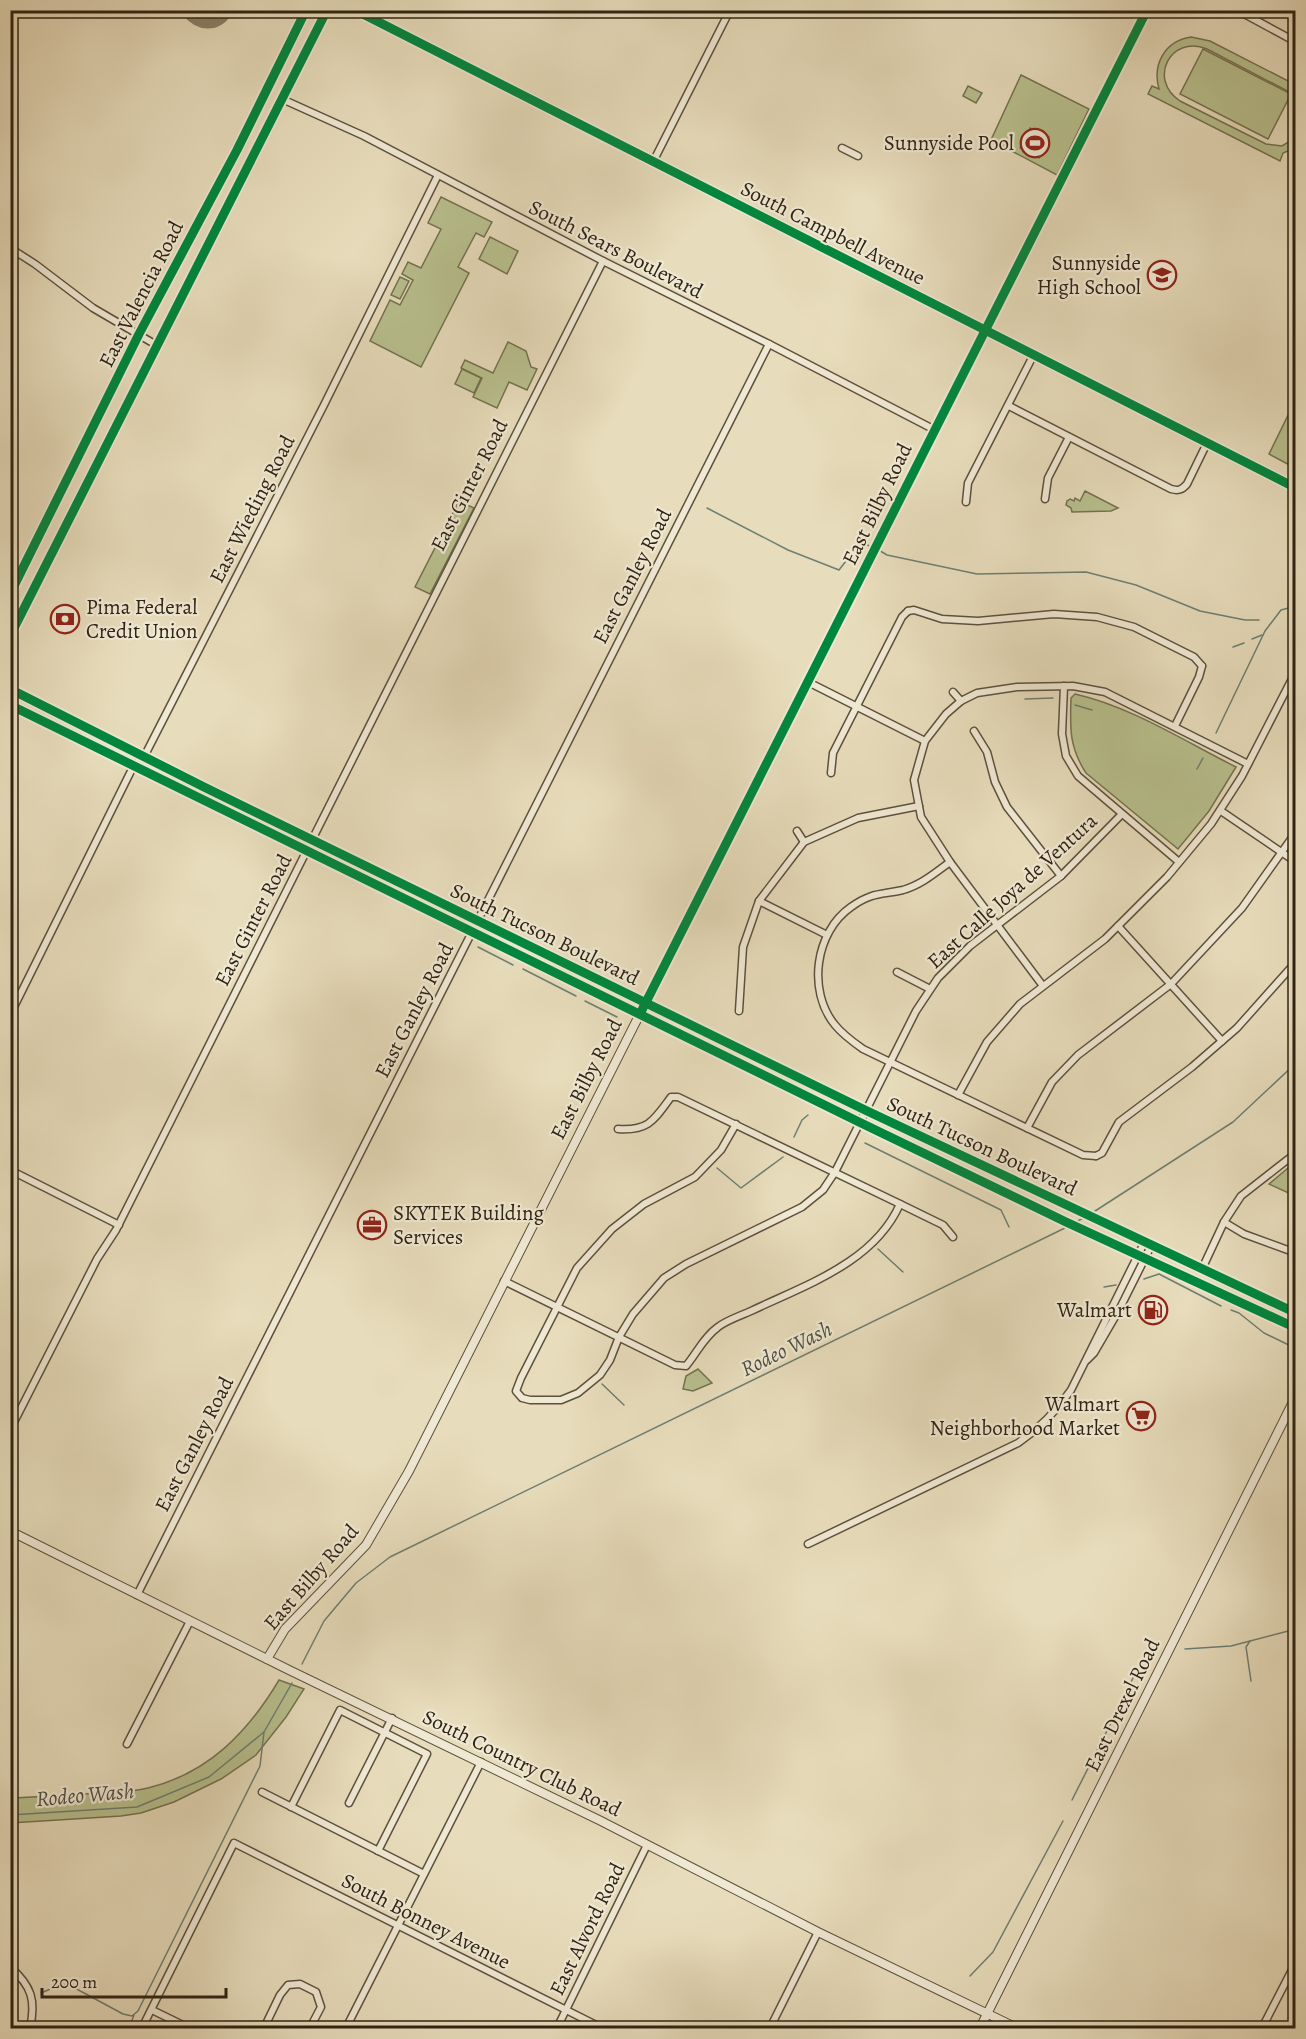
<svg xmlns="http://www.w3.org/2000/svg" width="1306" height="2039" viewBox="0 0 1306 2039" font-family="Alegreya,serif">
<style>
.green{fill:#b8c08e;stroke:#747250;stroke-width:1.5}
.water{fill:#97bbb2;stroke:#6d7e72;stroke-width:1.5}
.lines{fill:none;stroke-linecap:round;stroke-linejoin:round}
.stream{stroke:#6d7e72;stroke-width:1.5}
.taxiway{stroke:#8b8067;stroke-width:16}
.minor-casing{stroke:#5d513d;stroke-width:9}
.tertiary-casing{stroke:#5d513d;stroke-width:10}
.secondary-casing{stroke:#2f2313;stroke-width:11}
.primary-casing{stroke:#2f2313;stroke-width:12}
.minor{stroke:#efe8d3;stroke-width:6}
.tertiary{stroke:#efe8d3;stroke-width:8}
.secondary{stroke:#efe8d3;stroke-width:8}
.primary{stroke:#e4be7e;stroke-width:9}
.cycleway-casing{stroke:#efe8d3;stroke-width:13}
.cycleway{stroke:#00873e;stroke-width:9}
.labels{text-anchor:middle;stroke-width:4.5;stroke-linejoin:round;paint-order:stroke}
.poi-label{font-size:21px;fill:#2f2313;stroke:#efe8d3;text-anchor:end}
.street-label{font-size:21px;fill:#2f2313;stroke:#efe8d3}
.water-label{font-size:22px;font-style:italic;fill:#4e5143;stroke:#efe8d3}
</style>
<rect width="100%" height="100%" fill="#e7dcbb"/>
<filter id="stains"><feTurbulence type="fractalNoise" baseFrequency=".00333" numOctaves="4"/><feColorMatrix values="0 0 0 0 .2 0 0 0 0 .09 0 0 0 0 .02 0 0 0 .5 -.17"/></filter>
<radialGradient id="worn" r=".72"><stop offset=".6" stop-color="#630" stop-opacity="0"/><stop offset="1" stop-color="#630" stop-opacity=".3"/></radialGradient>
<!-- green -->
<g class="green">
<path d="M 1191,37 L 1210,41 L 1294,84 L 1295,95 L 1207,49 C 1171,34 1147,79 1180,101 L 1266,144 L 1282,146 L 1295,138 L 1295,148 L 1283,153 L 1280,161 L 1148,94 L 1152,86 L 1159,89 C 1152,64 1165,41 1191,37 Z"/>
<polygon points="1203,49 1291,94 1268,139 1180,94"/>
<polygon points="1021,75 1089,109 1057,175 991,140"/>
<polygon points="968,86 982,93 976,103 963,96"/>
<polygon points="441,197 492,222 484,237 476,233 458,267 469,273 421,367 370,341 390,300 400,305 413,280 402,274 408,262 421,268 441,229 428,223"/>
<polygon points="490,237 518,251 507,274 479,259"/>
<polygon points="400,277 409,281 400,299 391,295"/>
<polygon points="508,342 526,351 531,367 537,369 527,390 509,382 497,408 473,397 482,378 461,368 465,360 493,373"/>
<polygon points="462,369 481,378 474,393 455,384"/>
<polygon points="1295,401 1296,468 1295,468 1269,454"/>
<polygon points="1085,491 1118,508 1111,511 1072,512 1071,508 1066,505 1067,501 1070,499 1074,501 1075,498 1080,501"/>
<polygon points="459,501 474,508 430,594 415,587"/>
<path d="M 1075,694 C 1132,707 1184,741 1236,767 L 1209,811 L 1178,849 L 1086,773 C 1069,747 1070,728 1071,698 Z"/>
<polygon points="1295,1162 1295,1191 1293,1195 1269,1184"/>
<polygon points="698,1369 712,1383 693,1391 683,1389 686,1376"/>
<path d="M 279,1680 L 304,1689 L 286,1717 L 256,1755 L 221,1779 L 174,1802 L 141,1813 L 121,1816 L 11,1823 L 11,1798 C 40,1797 69,1795 98,1793 C 114,1792 132,1792 148,1788 C 209,1773 248,1732 279,1680 Z"/>
</g>
<!-- water -->
<polygon class="water" points="1030,128 1049,137 1039,158 1020,148"/>
<g class="lines">
<!-- stream -->
<g class="stream">
<polyline points="707,508 788,550 839,570 849,557 858,541 872,547"/>
<polyline points="877,549 887,555 977,574 1086,572 1136,585 1200,611 1245,620 1259,620"/>
<polyline points="1252,639 1262,635"/>
<polyline points="1233,647 1244,643"/>
<polyline points="1025,699 1053,698"/>
<polyline points="1075,705 1092,710"/>
<polyline points="1216,733 1265,631 1281,610 1296,606"/>
<polyline points="1197,769 1203,758"/>
<polyline points="478,947 513,965"/>
<polyline points="523,969 576,996"/>
<polyline points="585,1001 617,1017"/>
<polyline points="794,1137 802,1120 808,1115"/>
<polyline points="865,1143 1001,1210 1009,1227"/>
<polyline points="717,1168 741,1188 783,1157"/>
<polyline points="1092,1213 1233,1122 1296,1063"/>
<polyline points="1076,1222 1085,1217"/>
<polyline points="878,1249 903,1272"/>
<polyline points="1144,1279 1159,1274 1221,1306"/>
<polyline points="1104,1287 1116,1285"/>
<polyline points="1231,1310 1239,1313 1264,1333 1295,1348"/>
<polyline points="602,1384 624,1405"/>
<polyline points="1250,1641 1246,1647 1251,1681"/>
<polyline points="1185,1649 1231,1646 1296,1629"/>
<polyline points="302,1664 324,1621 356,1583 390,1557 1067,1227"/>
<polyline points="1129,1686 1136,1672"/>
<polyline points="1072,1800 1125,1695"/>
<polyline points="10,1815 137,1807 209,1777 264,1732 292,1683"/>
<polyline points="970,1976 993,1952 1063,1821"/>
<polyline points="41,1993 62,1984 73,1987 123,2014 132,2016 138,2011 260,1766 264,1732"/>
<polyline points="129,2028 134,2015"/>
</g>
<!-- taxiway -->
<path class="taxiway" d="M 189,10 C 200,23 215,25 225,10"/>
<!-- minor casing -->
<g class="minor-casing">
<g id="minor">
<polyline points="1237,10 1296,42"/>
<polyline points="282,99 364,136 603,261 769,344 935,430"/>
<polyline points="842,148 858,156"/>
<polyline points="653,162 730,10"/>
<polyline points="10,248 35,264 93,308 158,346"/>
<path d="M 1009,406 L 1171,489 C 1178,491 1182,490 1187,484 L 1207,443"/>
<polyline points="1045,499 1048,478 1069,437"/>
<polyline points="966,502 968,483 1034,354"/>
<polyline points="908,611 914,610 942,619 978,621 1054,614 1097,617 1134,627 1194,657 1202,666"/>
<polyline points="808,682 925,741"/>
<polyline points="1064,686 1062,734 1066,756 1078,776 1179,862"/>
<polyline points="953,692 961,701"/>
<polyline points="1175,726 1199,677 1202,666"/>
<polyline points="974,731 987,752 995,782 1007,807 1061,876"/>
<polyline points="831,773 833,753 902,617 908,611"/>
<polyline points="1221,811 1296,862"/>
<polyline points="797,831 804,842"/>
<path d="M 950,862 C 935,873 921,885 903,890 C 881,895 872,892 851,907 C 815,932 807,991 835,1025 C 843,1035 853,1042 863,1049 L 1083,1155 L 1096,1156"/>
<polyline points="759,901 827,935"/>
<polyline points="1118,926 1222,1041"/>
<polyline points="897,972 930,989"/>
<polyline points="1043,986 950,862 921,817 914,780 925,741 946,714 961,701 977,693 1017,687 1073,686 1105,692 1248,764"/>
<polyline points="739,1011 743,947 759,901 804,842 858,818 919,806"/>
<polyline points="10,1015 131,771 134,765 144,757 324,405 438,175"/>
<polyline points="958,1095 987,1042 1020,1004 1105,939 1167,877 1211,824 1242,776 1296,671"/>
<polyline points="736,1124 721,1150 695,1177 644,1204 612,1229 577,1268 521,1378 516,1391 522,1398 530,1400 561,1400 578,1393 600,1375 610,1360 619,1337 633,1314 664,1278 686,1264 802,1207 823,1190 835,1172 916,1011 938,978 970,946 1061,876 1122,814"/>
<polyline points="1027,1128 1052,1082 1078,1055 1171,984 1242,908 1296,832"/>
<polyline points="1096,1156 1102,1153 1119,1122 1192,1067 1237,1028 1296,962"/>
<polyline points="10,1170 119,1225"/>
<polyline points="900,1204 943,1225 953,1237"/>
<polyline points="1224,1222 1244,1234 1296,1253"/>
<polyline points="1202,1269 1224,1222 1241,1196 1296,1153"/>
<path d="M 504,1281 L 675,1365 L 686,1366 C 697,1353 703,1338 718,1327 C 727,1320 740,1316 751,1311 C 805,1285 874,1263 900,1204 L 678,1097 L 671,1097 C 654,1120 649,1131 618,1129"/>
<polyline points="1087,1360 1094,1353 1119,1310 1151,1246"/>
<path d="M 10,1430 L 97,1259 L 116,1230 C 280,908 439,583 603,261"/>
<path d="M 808,1544 L 1018,1443 C 1040,1428 1056,1412 1071,1390 L 1144,1243"/>
<polyline points="137,1595 769,344"/>
<polyline points="127,1744 190,1621"/>
<polyline points="262,1792 424,1874"/>
<polyline points="349,1803 392,1718"/>
<polyline points="291,1807 340,1710 427,1754 378,1851"/>
<path d="M 10,1967 C 32,1986 36,2001 30,2028"/>
<polyline points="152,2010 189,2028"/>
<polyline points="142,2028 234,1843 602,2028"/>
<polyline points="264,2028 280,1995 288,1985 300,1984 316,1992 321,2007 310,2028"/>
<polyline points="346,2028 481,1762"/>
<polyline points="557,2028 647,1845"/>
<polyline points="770,2028 818,1932"/>
<polyline points="1262,2028 1296,1962"/>
</g>
</g>
<!-- tertiary casing -->
<g class="tertiary-casing">
<g id="tertiary">
<polyline points="10,1531 289,1670 599,1820 818,1932 1017,2028"/>
<polyline points="267,1659 285,1629 366,1545 409,1471 1147,10"/>
<polyline points="980,2028 1296,1396"/>
</g>
</g>
<!-- secondary casing -->
<g class="secondary-casing">
<g id="secondary">
<polyline points="10,689 204,787 865,1110 1296,1313"/>
<polyline points="10,705 859,1122 1066,1222 1296,1328"/>
</g>
</g>
<!-- primary casing -->
<g class="primary-casing">
<g id="primary">
<polyline points="355,10 1296,488"/>
<polyline points="10,594 139,334 237,150 306,10"/>
<polyline points="10,636 327,10"/>
</g>
</g>
<!-- minor -->
<use href="#minor" class="minor"/>
<!-- tertiary -->
<use href="#tertiary" class="tertiary"/>
<!-- secondary -->
<use href="#secondary" class="secondary"/>
<!-- primary -->
<use href="#primary" class="primary"/>
<!-- cycleway casing -->
<g class="cycleway-casing">
<g id="cycleway">
<polyline points="355,10 1296,488"/>
<polyline points="10,594 139,334 237,150 306,10"/>
<polyline points="10,636 327,10"/>
<polyline points="10,689 204,787 865,1110 1296,1313"/>
<polyline points="10,705 859,1122 1066,1222 1296,1328"/>
<polyline points="641,1012 1147,10"/>
</g>
</g>
<!-- cycleway -->
<use href="#cycleway" class="cycleway"/>
</g>
<!-- icons -->
<defs>
<g id="stadium-ring" transform="scale(1.5)"><circle r="9.5" fill="#efe8d3" stroke="#8f2418" stroke-width="1.5"/><path d="M0-5a6.5 5 0 1 0 0 10a6.5 5 0 1 0 0-10ZM-3.5-1.8h7v3.6h-7Z" fill="#8f2418"/></g>
<g id="school-ring" transform="scale(1.5)"><circle r="9.5" fill="#efe8d3" stroke="#8f2418" stroke-width="1.5"/><path d="M0-5L7-2L0 1L-7-2ZM-4 1L0 2.5L4 1V4Q0 6-4 4Z" fill="#8f2418"/></g>
<g id="bank-ring" transform="scale(1.5)"><circle r="9.5" fill="#efe8d3" stroke="#8f2418" stroke-width="1.5"/><path d="M-6-4H6V4H-6ZM0-2.3a2.3 2.3 0 1 0 0 4.6a2.3 2.3 0 1 0 0-4.6Z" fill="#8f2418"/></g>
<g id="office-ring" transform="scale(1.5)"><circle r="9.5" fill="#efe8d3" stroke="#8f2418" stroke-width="1.5"/><path d="M-6-3h4V-5.5h4V-3h4V5H-6ZM-1-4.5V-3h2v-1.5ZM-6 0V1H6V0Z" fill="#8f2418"/></g>
<g id="fuel-ring" transform="scale(1.5)"><circle r="9.5" fill="#efe8d3" stroke="#8f2418" stroke-width="1.5"/><path d="M-5.5-6h7V0h2V4h1.3V-2.5L3-4.5l.8-.8L6-3V5H2.5V1h-1V6h-7ZM-4.2-4.7v3.2H.2V-4.7Z" fill="#8f2418"/></g>
<g id="supermarket-ring" transform="scale(1.5)"><circle r="9.5" fill="#efe8d3" stroke="#8f2418" stroke-width="1.5"/><path d="M-6-5.5h2.5l.6 2H6L4.5 2H-2.5L-4.4-4H-6ZM-1.5 3.2a1.3 1.3 0 1 0 .1 0ZM3 3.2a1.3 1.3 0 1 0 .1 0Z" fill="#8f2418"/></g>
</defs>
<g fill-rule="evenodd">
<use href="#stadium-ring" x="1035" y="143"/>
<use href="#school-ring" x="1162" y="275"/>
<use href="#bank-ring" x="65" y="619"/>
<use href="#office-ring" x="372" y="1225"/>
<use href="#fuel-ring" x="1153" y="1310"/>
<use href="#supermarket-ring" x="1141" y="1416"/>
</g>
<g class="labels">
<!-- poi labels -->
<g class="poi-label">
<text x="1014" y="150">Sunnyside Pool</text>
<text x="1141" y="270">Sunnyside<tspan x="1141" dy="24">High School</tspan></text>
<text x="86" y="614" text-anchor="start">Pima Federal<tspan x="86" dy="24">Credit Union</tspan></text>
<text x="393" y="1220" text-anchor="start">SKYTEK Building<tspan x="393" dy="24">Services</tspan></text>
<text x="1132" y="1317">Walmart</text>
<text x="1120" y="1411">Walmart<tspan x="1120" dy="24">Neighborhood Market</tspan></text>
</g>
<!-- street labels -->
<g class="street-label">
<text transform="translate(833 233) rotate(27)" y="7">South Campbell Avenue</text>
<text transform="translate(616 249) rotate(27)" y="7">South Sears Boulevard</text>
<text transform="translate(141 294) rotate(-63)" y="7">East Valencia Road</text>
<text transform="translate(469 485) rotate(-63)" y="7">East Ginter Road</text>
<text transform="translate(877 504) rotate(-64)" y="7">East Bilby Road</text>
<text transform="translate(252 509) rotate(-63)" y="7">East Wieding Road</text>
<text transform="translate(632 576) rotate(-63)" y="7">East Ganley Road</text>
<text transform="translate(1012 891) rotate(-42)" y="7">East Calle Joya de Ventura</text>
<text transform="translate(253 920) rotate(-63)" y="7">East Ginter Road</text>
<text transform="translate(545 934) rotate(26)" y="7">South Tucson Boulevard</text>
<text transform="translate(414 1010) rotate(-63)" y="7">East Ganley Road</text>
<text transform="translate(586 1079) rotate(-63)" y="7">East Bilby Road</text>
<text transform="translate(982 1146) rotate(25)" y="7">South Tucson Boulevard</text>
<text transform="translate(194 1444) rotate(-63)" y="7">East Ganley Road</text>
<text transform="translate(311 1577) rotate(-49)" y="7">East Bilby Road</text>
<text transform="translate(1122 1705) rotate(-64)" y="7">East Drexel Road</text>
<text transform="translate(522 1763) rotate(26)" y="7">South Country Club Road</text>
<text transform="translate(426 1921) rotate(27)" y="7">South Bonney Avenue</text>
<text transform="translate(587 1929) rotate(-64)" y="7">East Alvord Road</text>
</g>
<!-- water labels -->
<g class="water-label">
<text transform="translate(786 1348) rotate(-26)" y="8">Rodeo Wash</text>
<text transform="translate(85 1794) rotate(-5)" y="8">Rodeo Wash</text>
</g>
</g>
<!-- margin -->
<rect width="1306" height="2039" fill="none" stroke="#e7dcbb" stroke-width="36"/>
<rect x="12" y="12" width="1282" height="2015" fill="none" stroke="#2f2313" stroke-width="3"/>
<rect x="18" y="18" width="1270" height="2003" fill="none" stroke="#2f2313" stroke-width="1.5"/>
<!-- scale -->
<path d="M42 1988v9h184v-9" fill="none" stroke="#2f2313" stroke-width="3"/>
<text x="51" y="1988" font-size="18" fill="#2f2313" stroke="#efe8d3" stroke-width="4.5" paint-order="stroke">200 m</text>
<rect width="100%" height="100%" filter="url(#stains)"/>
<rect width="100%" height="100%" fill="url(#worn)"/>
</svg>
